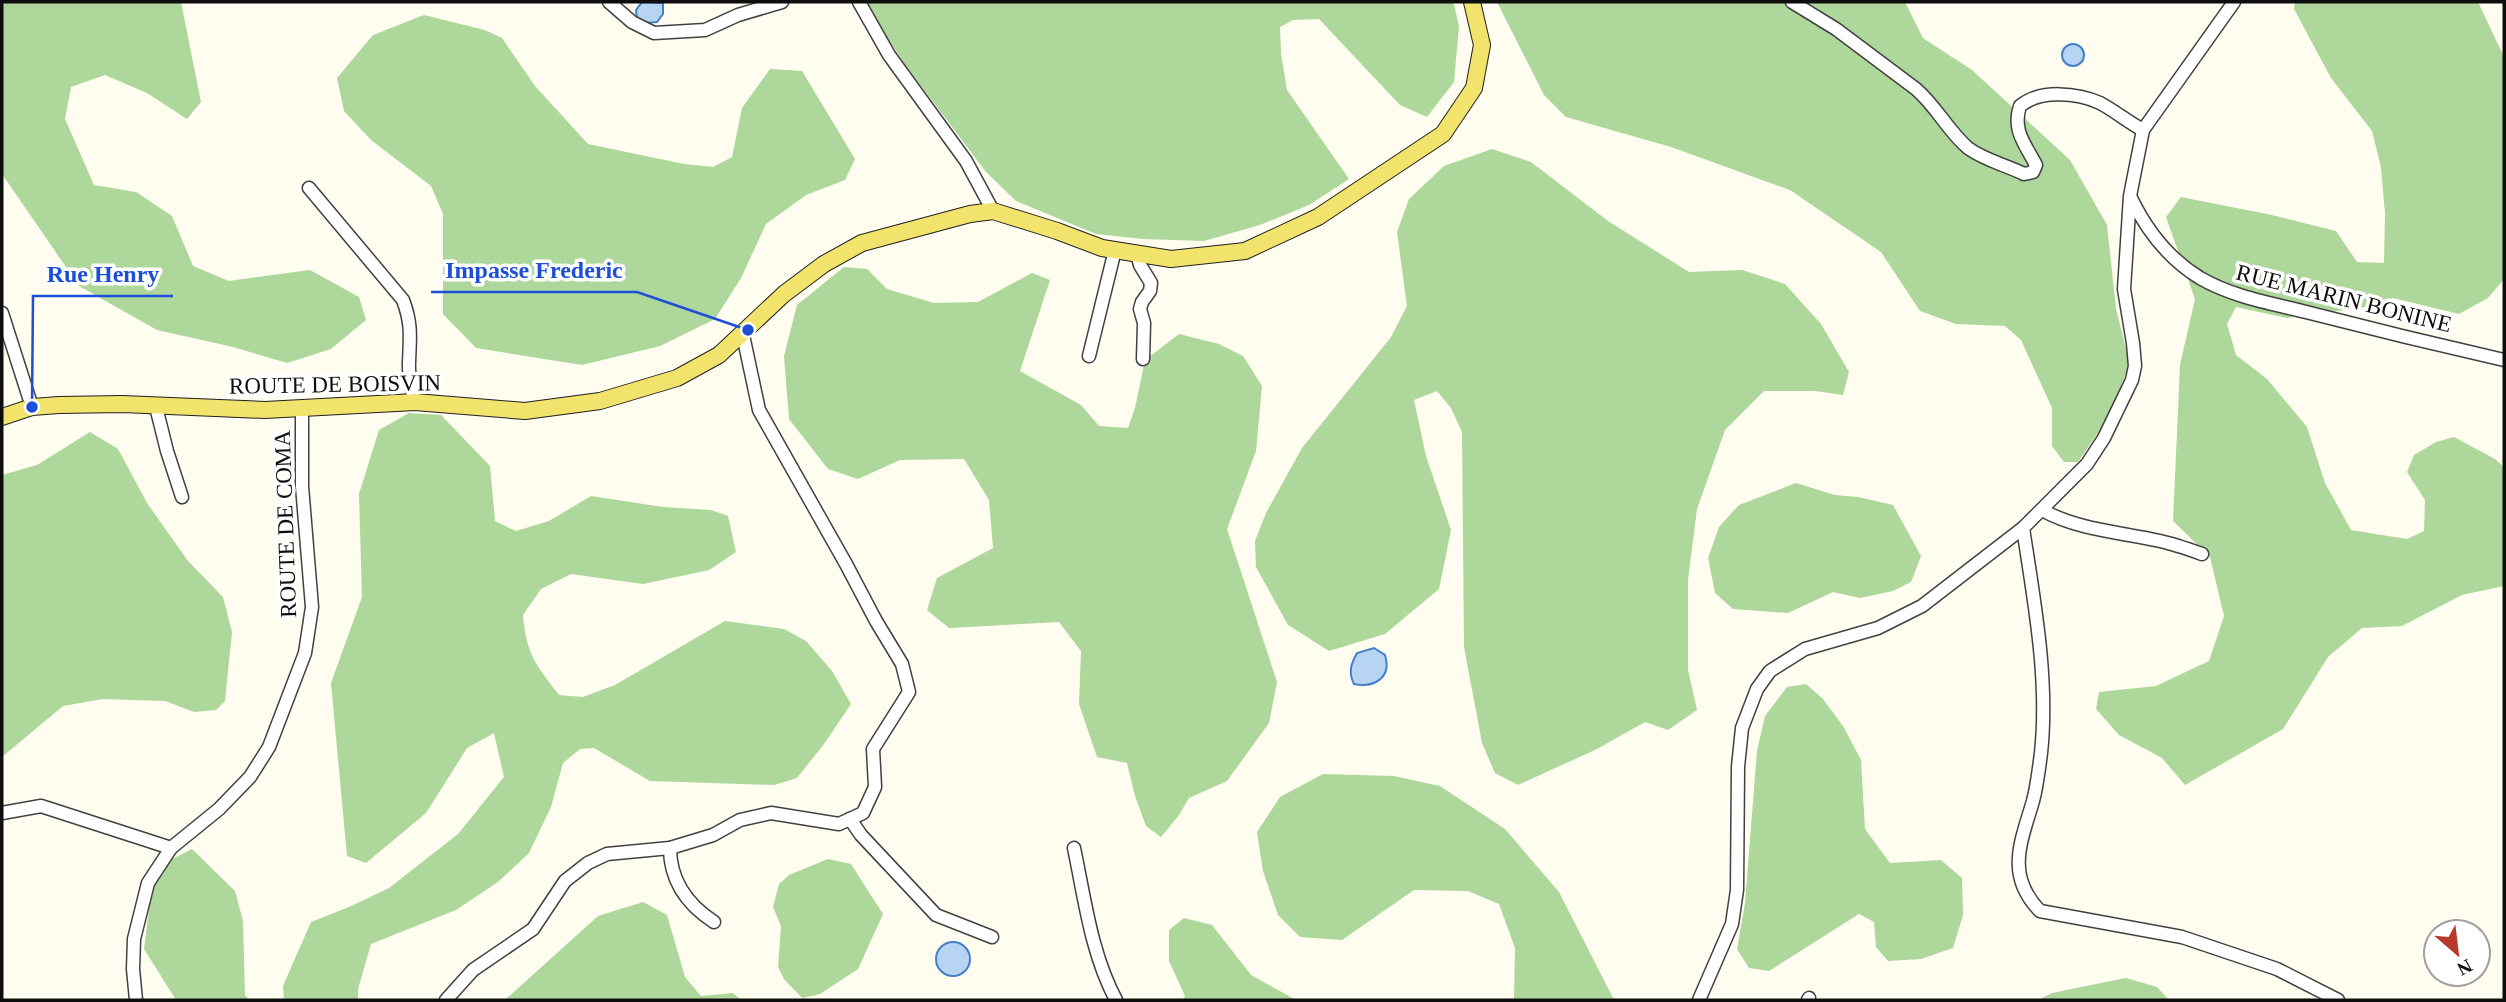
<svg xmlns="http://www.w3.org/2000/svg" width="2506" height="1002" viewBox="0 0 2506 1002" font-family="'Times New Roman',serif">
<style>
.forest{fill:#aed79b}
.water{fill:#b7d5f3;stroke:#4280c7;stroke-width:2}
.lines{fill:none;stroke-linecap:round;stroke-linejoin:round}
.minor-casing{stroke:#414141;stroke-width:15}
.major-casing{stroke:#1f1f1f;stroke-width:18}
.minor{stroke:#fff;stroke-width:12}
.major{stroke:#f2e36d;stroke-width:16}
.labels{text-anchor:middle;stroke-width:7;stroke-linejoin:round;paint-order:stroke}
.street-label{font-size:23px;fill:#0e0e0e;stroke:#fff}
.leader{fill:none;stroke:#1d4ed8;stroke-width:2.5}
.callout-dot{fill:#1d4ed8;stroke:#fff;stroke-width:2.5}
.callout-label{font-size:24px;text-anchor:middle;font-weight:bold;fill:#1d4ed8;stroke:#fff;stroke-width:7;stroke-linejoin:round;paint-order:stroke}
</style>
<rect width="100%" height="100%" fill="#fefdf0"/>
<!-- forest -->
<g class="forest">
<polygon points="2,2 181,2 201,102 187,119 147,93 105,75 71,87 65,119 94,185 136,192 172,216 193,266 229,281 310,270 359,297 366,320 331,349 287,363 233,347 157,330 79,286 2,174"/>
<polygon points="863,2 1449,2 1454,4 1459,26 1454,82 1427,117 1400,105 1319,19 1293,20 1280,27 1281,54 1287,90 1349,179 1309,205 1260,225 1204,241 1143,239 1096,234 1016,201 986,172 907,67"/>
<polygon points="1497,2 1905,2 1923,38 1972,70 2070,160 2107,225 2116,309 2130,364 2106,421 2078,462 2064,462 2052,446 2052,408 2021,340 2005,326 1956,324 1920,311 1881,252 1790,190 1671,147 1566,117 1544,95"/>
<polygon points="2295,2 2478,2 2504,57 2504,279 2488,298 2459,314 2393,298 2372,306 2287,318 2236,307 2227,324 2236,355 2267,379 2307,427 2325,483 2351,530 2407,539 2424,531 2425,500 2407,472 2414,455 2436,442 2454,437 2495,459 2504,467 2504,586 2462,595 2402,626 2362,628 2328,657 2283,729 2185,785 2162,758 2119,735 2096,709 2099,692 2156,686 2209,661 2224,616 2210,557 2173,521 2180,365 2195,299 2166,217 2181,197 2272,215 2336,231 2357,262 2384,263 2385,214 2381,167 2372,131 2331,78 2294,9"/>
<polygon points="424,15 485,30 502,38 535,86 588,144 684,164 713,167 732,157 742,108 770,69 802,71 855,159 845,180 806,195 766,224 741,278 715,319 660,346 582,365 476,348 443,314 443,214 431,186 371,140 344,111 337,78 373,35"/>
<polygon points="1492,149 1531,162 1608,221 1689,272 1742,270 1785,284 1821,324 1849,372 1843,395 1815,391 1764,391 1725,430 1697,509 1688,580 1688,670 1697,710 1668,730 1645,722 1597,749 1518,785 1495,773 1482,743 1464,647 1462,432 1451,408 1437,391 1414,400 1426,456 1451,530 1439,589 1385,634 1329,651 1288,625 1256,567 1255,541 1266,513 1302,448 1391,337 1407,306 1397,232 1409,199 1444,166"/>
<polygon points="844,267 867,269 887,289 934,303 978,302 1032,273 1050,280 1020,371 1081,405 1099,426 1128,428 1135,408 1145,360 1179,334 1219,344 1243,356 1262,386 1256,451 1227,529 1277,682 1269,723 1227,781 1189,798 1179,815 1161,837 1146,826 1135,796 1127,763 1097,757 1079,704 1081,651 1059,622 949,628 927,610 937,578 993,548 989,500 964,459 900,460 858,479 828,469 789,419 784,356 797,305"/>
<path d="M 409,413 L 441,415 L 490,466 L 495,521 L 516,531 L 549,521 L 591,496 L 663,507 L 711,510 L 728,516 L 736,552 L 709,570 L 643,584 L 571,574 L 541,589 L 523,615 C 526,654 536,665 559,695 L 583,697 L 615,685 L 725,621 L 784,629 L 806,641 L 832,671 L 851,704 L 824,744 L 797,778 L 774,785 L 650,781 L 594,748 L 580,749 L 563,763 L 551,807 L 529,853 L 498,882 L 456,910 L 371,944 L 358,989 L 358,1000 L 284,1000 L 283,986 L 311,922 L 349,907 L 389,888 L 458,834 L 504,777 L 494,733 L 467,748 L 426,813 L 366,863 L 347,856 L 331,683 L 362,597 L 359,494 L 379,430 Z"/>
<polygon points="90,432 118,449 147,503 188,561 223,597 232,632 225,701 216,710 194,712 165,701 103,699 63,706 2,757 2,475 37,465"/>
<polygon points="1796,483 1835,495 1858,497 1893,505 1921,556 1911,582 1893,591 1860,598 1833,592 1788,613 1733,609 1715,593 1708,558 1719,527 1739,505"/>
<polygon points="1806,684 1823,699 1843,726 1861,760 1865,829 1890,863 1941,860 1962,878 1963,915 1953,948 1921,959 1888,961 1876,947 1874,922 1859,914 1769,971 1749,968 1737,949 1745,903 1757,751 1765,716 1787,687"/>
<polygon points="1323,774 1394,776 1440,786 1505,829 1559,892 1614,1000 1514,1000 1515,948 1499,904 1468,891 1414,890 1342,940 1300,937 1278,915 1263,871 1257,832 1280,797"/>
<polygon points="192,849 235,891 243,921 245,995 249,1000 176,1000 144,949 152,886 170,860"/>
<polygon points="828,859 851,864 883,914 858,969 820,994 802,998 784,979 778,967 781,926 773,907 779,884 789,875"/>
<polygon points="643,902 667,915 685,977 701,996 733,993 741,1000 505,1000 598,916"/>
<polygon points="1184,918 1212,925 1251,975 1296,1000 1183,1000 1185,996 1169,961 1169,930"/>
<polygon points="2126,978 2157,987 2169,1000 2038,1000 2052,993"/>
</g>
<!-- water -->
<g class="water">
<polygon points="642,2 663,3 663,14 657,22 644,23 637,18 636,10"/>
<circle cx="2073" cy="55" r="11"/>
<path d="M 1374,648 L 1385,655 C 1392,678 1374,688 1354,684 C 1348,672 1351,664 1357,653 Z"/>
<circle cx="953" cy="959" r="17"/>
</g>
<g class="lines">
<!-- minor casing -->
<g class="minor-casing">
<g id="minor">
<polyline points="609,2 632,22 654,33 705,30 738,15 782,2"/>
<polyline points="859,2 889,55 966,161 993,211"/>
<path d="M 1792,2 L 1836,29 L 1916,89 C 1936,106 1948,131 1968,148 C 1984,160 2006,165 2024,174 L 2033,172 L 2036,165 C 2025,144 2012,130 2020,106 C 2040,89 2078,93 2100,103 C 2115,111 2128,122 2143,130"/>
<path d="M 309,188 L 403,300 C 412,324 410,337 409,362 C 408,376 412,389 415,402"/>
<path d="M 2131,198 C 2146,229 2169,259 2200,278 C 2233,297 2270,303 2306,312 C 2372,329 2438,345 2504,360"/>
<polyline points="1137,254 1140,265 1151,283 1150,291 1142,302 1140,309 1144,323 1143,359"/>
<polyline points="2,313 32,407"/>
<polyline points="1089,356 1115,250"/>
<polyline points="156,407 167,451 182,497"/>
<path d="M 2042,510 C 2078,530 2120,532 2160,541 C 2174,544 2188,549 2202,554"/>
<path d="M 2023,528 C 2034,601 2049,679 2041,753 C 2039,769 2037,786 2033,801 C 2021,842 2005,875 2040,911 L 2182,937 L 2277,969 L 2338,1000"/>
<polyline points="2,813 41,806 171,848"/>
<polyline points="850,819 861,835 936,915 992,937"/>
<path d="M 670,848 C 670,881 688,905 714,922"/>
<path d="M 1074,848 C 1085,900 1091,953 1116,1000"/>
<polyline points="136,1000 133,969 134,939 148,883 171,848 219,809 250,777 269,747 305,653 312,607 302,486 302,409"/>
<polyline points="446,1000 473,970 533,929 565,881 588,863 607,854 670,848 713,835 740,820 771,813 839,824 863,813 875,787 873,749 909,692 902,664 876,621 846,564 759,410 743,335"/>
<polyline points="1699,1000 1732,924 1737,890 1738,767 1742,728 1757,689 1770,671 1805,649 1878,628 1922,606 2023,528 2087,464 2104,438 2132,380 2135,366 2133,343 2124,289 2130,196 2143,130 2234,2"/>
<polyline points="1808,1000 1809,998"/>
</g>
</g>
<!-- major casing -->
<g class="major-casing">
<polyline id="major" points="2,417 32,407 59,405 122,404 265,410 415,402 525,411 600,401 677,378 719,355 784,294 824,264 862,243 970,214 993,211 1057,231 1102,248 1171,259 1245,251 1318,217 1443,134 1474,88 1482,45 1472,2"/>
</g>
<!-- minor -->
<use href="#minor" class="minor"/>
<!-- major -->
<use href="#major" class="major"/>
</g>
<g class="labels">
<!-- street labels -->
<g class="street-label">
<text transform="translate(2344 298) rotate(14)" y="8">RUE MARIN BONINE</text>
<text transform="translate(335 384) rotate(-1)" y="8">ROUTE DE BOISVIN</text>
<text transform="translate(285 524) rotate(-92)" y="8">ROUTE DE COMA</text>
</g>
</g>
<!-- callouts -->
<path class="leader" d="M748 330L637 292H431M32 407L33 296H173"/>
<g class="callout-dot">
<circle cx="748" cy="330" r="7"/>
<circle cx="32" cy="407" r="7"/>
</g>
<g class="callout-label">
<text x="534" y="278">Impasse Frederic</text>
<text x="103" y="282">Rue Henry</text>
</g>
<!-- border -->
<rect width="2506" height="1002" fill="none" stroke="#0e0e0e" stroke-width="7"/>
<!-- north arrow -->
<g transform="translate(2457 953) rotate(152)"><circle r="33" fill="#ffffff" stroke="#9f9f9f" stroke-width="2"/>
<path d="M0-5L12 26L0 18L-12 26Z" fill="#b8392c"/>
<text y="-10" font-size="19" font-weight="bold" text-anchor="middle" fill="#0e0e0e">N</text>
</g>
</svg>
